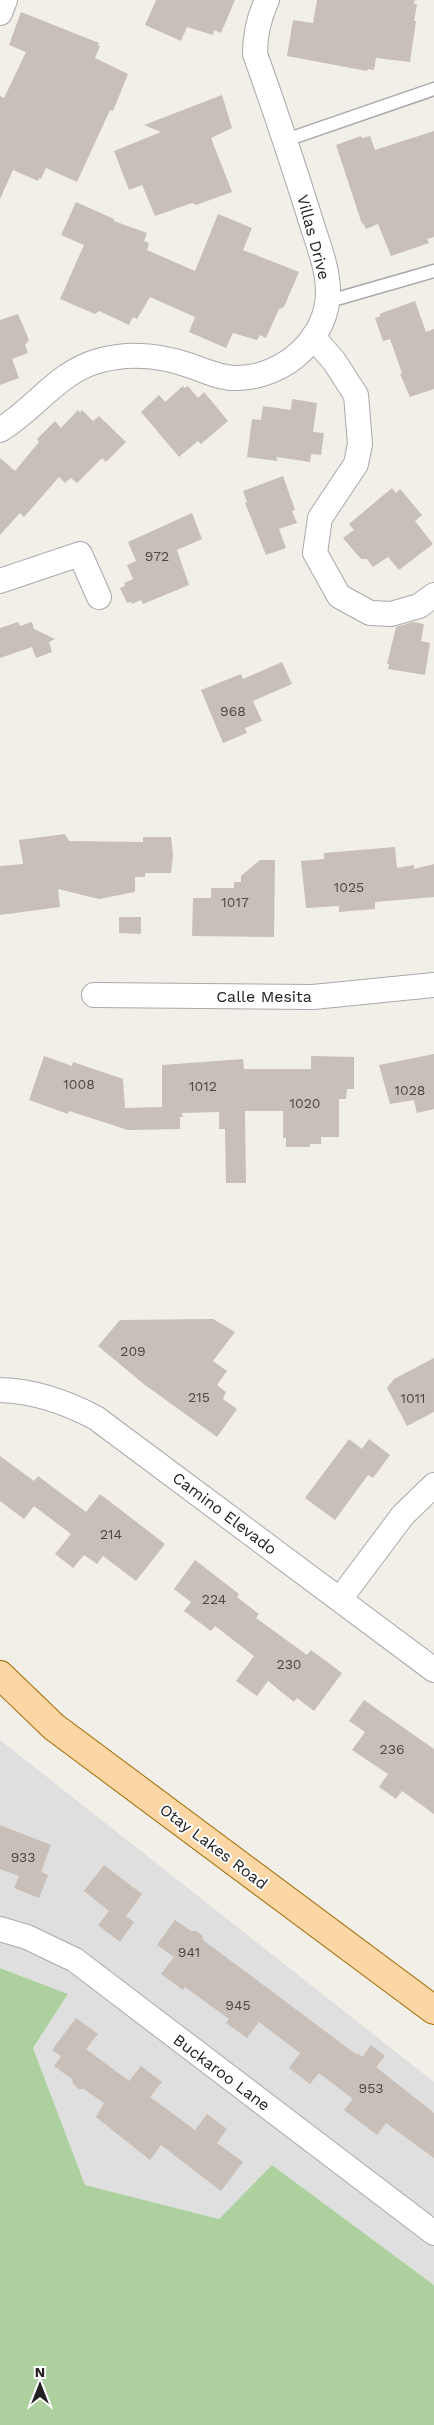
<svg xmlns="http://www.w3.org/2000/svg" width="434" height="2425" viewBox="0 0 434 2425" font-family="'Work Sans',sans-serif">
<style>
.residential{fill:#e0dfdf}
.forest{fill:#add19e}
.building{fill:#c7bfb8}
.lines{fill:none;stroke-linecap:round;stroke-linejoin:round}
.lane-casing{stroke:#a9a9a9;stroke-width:15}
.street-casing{stroke:#a9a9a9;stroke-width:26}
.primary-casing{stroke:#a06b00;stroke-width:30}
.lane{stroke:#fff;stroke-width:12}
.street{stroke:#fff;stroke-width:24}
.primary{stroke:#fcd6a4;stroke-width:28}
.labels{text-anchor:middle;stroke-width:4;stroke-linejoin:round;paint-order:stroke}
.number-label{font-size:14px;fill:#4b4948}
.street-label{font-size:16px;fill:#222;stroke:#fff}
</style>
<rect width="100%" height="100%" fill="#f2efe9"/>
<!-- residential -->
<polygon class="residential" points="0,1740 434,2082 434,2285 272,2165 219,2219 85,2185 33,2048 68,1994 0,1968"/>
<!-- forest -->
<polygon class="forest" points="0,1968 68,1994 33,2048 85,2185 219,2219 272,2165 434,2285 434,2425 0,2425"/>
<!-- building -->
<g class="building">
<polygon points="156,0 235,0 221,33 214,30 213,35 187,27 181,41 145,25"/>
<polygon points="317,0 415,0 414,4 417,4 414,21 416,21 410,62 376,58 374,70 368,69 367,71 287,56 293,20 313,23"/>
<polygon points="21,12 99,43 98,45 100,46 95,58 128,74 113,111 110,110 77,182 46,168 41,179 39,178 38,181 13,170 0,199 0,96 4,98 26,52 9,45"/>
<polygon points="222,95 232,128 211,138 232,192 196,205 192,203 155,216 142,185 129,190 114,151 161,132 144,125"/>
<polygon points="434,131 434,237 427,239 429,243 391,256 378,224 366,229 363,223 362,224 336,145 361,136 362,138 370,136 375,150"/>
<polygon points="76,202 114,219 114,221 147,233 144,241 149,243 147,250 195,271 218,214 252,228 243,250 299,272 284,307 279,309 266,338 260,335 257,340 233,333 226,348 189,332 195,317 150,297 137,319 133,317 129,325 99,311 95,314 60,299 84,245 61,235"/>
<polygon points="415,301 426,332 434,329 434,389 410,397 400,374 402,373 390,339 383,341 375,318 381,316 379,314"/>
<polygon points="18,314 29,340 25,345 28,353 12,359 19,378 0,385 0,320"/>
<polygon points="183,386 185,388 188,386 198,398 204,392 228,421 201,444 198,441 179,457 141,412 159,395 165,402"/>
<polygon points="292,399 317,403 313,432 324,433 321,455 311,454 310,462 276,457 278,461 247,457 252,419 261,420 263,406 291,410"/>
<polygon points="78,410 80,413 82,410 93,421 99,416 126,442 106,462 102,458 77,483 71,478 65,483 59,477 24,517 20,513 0,535 0,458 15,471 39,442 37,439 55,421 61,428"/>
<polygon points="283,476 295,510 292,511 297,523 279,529 286,548 266,555 245,503 247,502 243,491"/>
<polygon points="392,488 396,493 400,489 422,515 415,521 433,544 399,570 388,557 373,567 367,559 361,559 343,538 354,530 349,524"/>
<polygon points="192,513 202,539 177,550 189,585 143,604 141,600 132,604 131,602 127,603 120,588 125,586 124,583 133,579 127,565 136,561 128,542"/>
<polygon points="18,622 20,626 32,622 34,629 55,639 49,642 52,652 36,658 32,647 0,658 0,628"/>
<polygon points="413,622 424,624 421,641 430,643 425,675 388,669 389,664 387,664 396,627"/>
<polygon points="282,662 292,684 253,701 262,721 245,728 247,733 223,743 201,690 241,674 243,679"/>
<polygon points="65,834 69,841 143,842 143,837 171,837 173,855 171,873 145,873 145,877 135,877 135,892 99,899 58,889 60,907 0,915 0,866 23,864 19,840"/>
<polygon points="395,847 397,868 414,865 414,869 434,864 434,897 375,902 375,909 339,912 339,906 306,908 301,861 324,859 324,853"/>
<polygon points="260,860 275,860 274,937 192,936 193,898 211,898 211,888 234,888 234,882 241,882 241,876"/>
<polygon points="119,917 141,917 141,934 119,933"/>
<polygon points="434,1054 434,1109 417,1113 414,1100 390,1104 379,1065"/>
<polygon points="44,1056 72,1066 73,1062 123,1079 125,1108 162,1107 162,1065 243,1059 244,1069 311,1069 311,1056 354,1057 354,1089 347,1089 346,1099 339,1099 339,1137 321,1137 321,1144 310,1144 310,1147 286,1147 286,1138 283,1138 283,1111 245,1111 246,1183 226,1183 225,1129 219,1129 219,1112 182,1113 183,1117 180,1117 180,1129 128,1130 69,1111 68,1114 29,1100"/>
<polygon points="213,1319 235,1332 213,1361 227,1371 217,1385 226,1392 223,1399 237,1409 217,1437 145,1385 98,1346 120,1320"/>
<polygon points="434,1358 434,1412 407,1426 387,1388 394,1379"/>
<polygon points="349,1439 362,1449 369,1439 390,1455 373,1478 368,1475 335,1520 305,1498"/>
<polygon points="0,1456 34,1481 38,1476 86,1512 100,1494 165,1544 136,1581 103,1556 97,1564 84,1555 73,1568 55,1554 71,1534 34,1506 24,1519 0,1501"/>
<polygon points="195,1560 239,1594 237,1597 259,1614 256,1618 307,1655 311,1650 342,1673 314,1711 297,1698 294,1702 268,1681 257,1696 236,1681 254,1656 215,1626 211,1631 184,1611 191,1602 174,1589"/>
<polygon points="364,1700 434,1749 434,1814 402,1791 396,1799 379,1787 388,1774 352,1750 365,1732 349,1721"/>
<polygon points="0,1825 51,1845 41,1872 48,1875 39,1898 14,1888 19,1876 0,1869"/>
<polygon points="104,1865 142,1894 126,1916 134,1922 120,1942 98,1925 109,1911 84,1891"/>
<polygon points="175,1920 191,1931 196,1931 202,1935 203,1940 357,2055 358,2053 362,2057 371,2045 385,2056 376,2067 434,2113 434,2158 386,2123 377,2135 344,2110 353,2099 319,2073 310,2084 289,2068 300,2053 259,2022 247,2038 226,2023 229,2019 185,1987 183,1990 161,1974 174,1957 157,1945"/>
<polygon points="76,2018 98,2034 86,2049 129,2081 141,2066 162,2082 150,2097 195,2130 207,2114 227,2129 217,2143 243,2162 221,2191 161,2145 150,2160 96,2117 104,2103 84,2089 79,2089 73,2084 72,2079 54,2066 61,2056 52,2050"/>
</g>
<g class="lines">
<!-- lane casing -->
<g class="lane-casing">
<g id="lane">
<polyline points="286,140 434,89"/>
<polyline points="326,302 434,271"/>
</g>
</g>
<!-- street casing -->
<g class="street-casing">
<g id="street">
<polyline points="0,13 5,0"/>
<polyline points="313,337 334,361 356,395 360,444 356,464 320,518 315,553 339,596 370,613 391,614 419,606 434,595"/>
<path d="M 0,430 C 34,410 58,372 98,361 C 130,352 160,355 191,366 C 206,371 222,379 238,378 C 285,377 329,338 328,289 C 327,264 316,239 309,215 C 292,161 274,107 255,54 C 255,35 259,17 267,0"/>
<polyline points="0,581 80,554 99,597"/>
<polyline points="94,995 313,997 434,985"/>
<path d="M 0,1390 C 35,1391 66,1402 96,1418 L 434,1670"/>
<polyline points="340,1599 403,1515 434,1485"/>
<polyline points="0,1929 27,1937 75,1960 434,2233"/>
</g>
</g>
<!-- primary casing -->
<g class="primary-casing">
<polyline id="primary" points="0,1675 54,1727 434,2010"/>
</g>
<!-- lane -->
<use href="#lane" class="lane"/>
<!-- street -->
<use href="#street" class="street"/>
<!-- primary -->
<use href="#primary" class="primary"/>
</g>
<g class="labels">
<!-- number labels -->
<g class="number-label">
<text x="157" y="561">972</text>
<text x="233" y="716">968</text>
<text x="349" y="892">1025</text>
<text x="235" y="907">1017</text>
<text x="79" y="1089">1008</text>
<text x="203" y="1091">1012</text>
<text x="410" y="1095">1028</text>
<text x="305" y="1108">1020</text>
<text x="133" y="1356">209</text>
<text x="199" y="1402">215</text>
<text x="413" y="1403">1011</text>
<text x="111" y="1539">214</text>
<text x="214" y="1604">224</text>
<text x="289" y="1669">230</text>
<text x="392" y="1754">236</text>
<text x="23" y="1862">933</text>
<text x="189" y="1957">941</text>
<text x="238" y="2010">945</text>
<text x="371" y="2093">953</text>
</g>
<!-- street labels -->
<g class="street-label">
<text transform="translate(314 237) rotate(75)" y="6">Villas Drive</text>
<text x="264" y="1002">Calle Mesita</text>
<text transform="translate(225 1513) rotate(37)" y="6">Camino Elevado</text>
<text transform="translate(214 1846) rotate(37)" y="6">Otay Lakes Road</text>
<text transform="translate(222 2072) rotate(37)" y="6">Buckaroo Lane</text>
</g>
</g>
<!-- north arrow -->
<g transform="translate(40 2385)" stroke="#ffffff" stroke-width="4" paint-order="stroke">
<path d="M0-4L9 19L0 12L-9 19Z" fill="#222222"/>
<text y="-8" font-size="14" font-weight="bold" text-anchor="middle" fill="#222222">N</text>
</g>
</svg>
